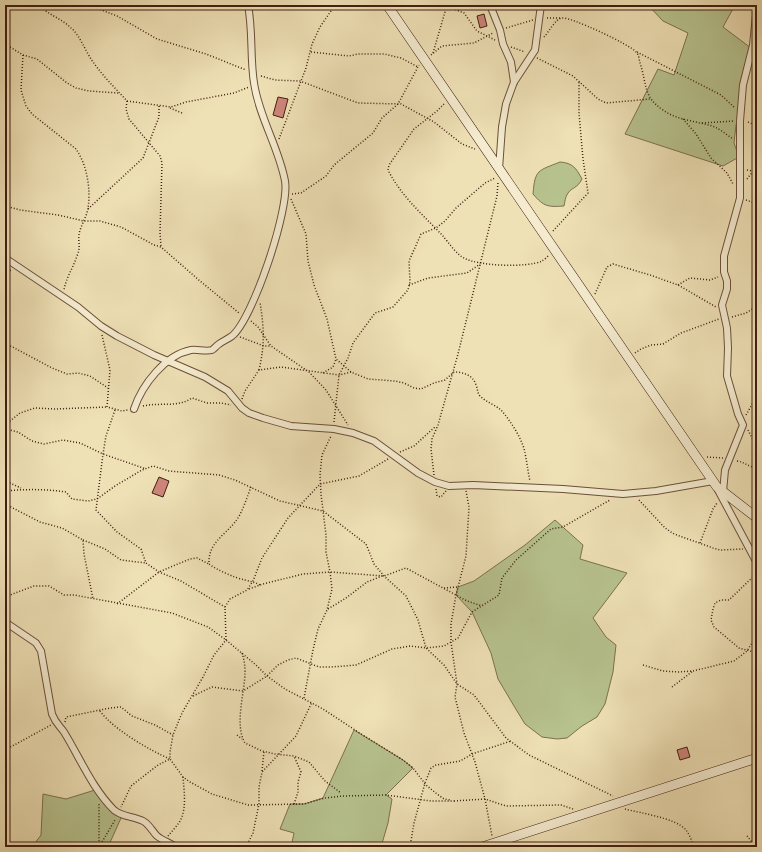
<svg xmlns="http://www.w3.org/2000/svg" width="762" height="852" viewBox="0 0 762 852" font-family="'IM FELL French Canon',serif">
<style>
.green{fill:#b7c38f;stroke:#7c7050}
.building{fill:#ce857a;stroke:#401e11}
.lines{fill:none;stroke-linecap:round;stroke-linejoin:round}
.street-casing{stroke:#6c4f3a;stroke-width:8}
.secondary-casing{stroke:#401e11;stroke-width:10}
.path{stroke:#401e11;stroke-width:1.5;stroke-dasharray:1 2;stroke-linecap:butt}
.street{stroke:#f5ecd0;stroke-width:6}
.secondary{stroke:#f5ecd0;stroke-width:9}
</style>
<rect width="100%" height="100%" fill="#efe1b6"/>
<filter id="stains"><feTurbulence type="fractalNoise" baseFrequency=".005" numOctaves="4"/><feColorMatrix values="0 0 0 0 .2 0 0 0 0 .09 0 0 0 0 .02 0 0 0 .5 -.17"/></filter>
<radialGradient id="worn" r=".72"><stop offset=".6" stop-color="#630" stop-opacity="0"/><stop offset="1" stop-color="#630" stop-opacity=".3"/></radialGradient>
<!-- green -->
<g class="green">
<polygon points="648,5 735,5 723,27 751,48 744,80 745,98 736,125 734,143 739,157 723,166 625,134 658,69 674,75 688,33 663,21"/>
<path d="M 560,162 C 573,163 576,168 582,179 C 577,189 572,187 568,193 C 565,197 565,202 564,206 C 548,207 544,207 533,194 C 535,169 538,171 560,162 Z"/>
<polygon points="555,520 583,545 580,559 627,573 593,618 606,637 616,645 613,672 605,704 597,717 582,726 567,738 557,739 542,737 525,724 514,706 498,679 491,653 472,612 456,595 458,587 474,581 525,545"/>
<polygon points="354,730 403,760 413,768 386,795 392,799 388,823 381,847 291,847 294,833 280,829 290,804 304,804 323,798"/>
<polygon points="95,790 121,815 121,818 108,847 32,847 41,835 43,794 66,799"/>
</g>
<!-- building -->
<g class="building">
<polygon points="484,14 487,26 480,28 477,16"/>
<polygon points="278,97 288,99 283,118 273,115"/>
<polygon points="159,477 169,481 163,497 152,493"/>
<polygon points="687,747 690,757 680,760 677,750"/>
</g>
<g class="lines">
<!-- street casing -->
<g class="street-casing">
<g id="street">
<polyline points="490,5 500,30 503,44 511,62 514,82"/>
<polyline points="499,169 502,127 506,104 514,82 535,50 541,5"/>
<polyline points="5,258 78,307 101,326 117,336 154,355 205,377 228,391 242,408 249,413 263,418 291,426 334,429 353,433 374,441 418,473 435,482 449,486 473,485 563,489 623,494 656,491 713,481"/>
<path d="M 134,409 C 142,385 165,355 191,350 C 197,349 206,352 212,350 C 214,349 216,346 219,344 C 223,341 228,339 232,336 C 253,319 290,208 285,181 C 279,148 259,117 254,83 C 250,58 253,31 248,5"/>
<polyline points="718,490 757,563"/>
<polyline points="723,492 725,470 743,425 738,414 727,376 728,348 727,328 722,305 727,289 727,281 724,272 724,256 740,198 740,121 743,85 753,45 757,5"/>
<path d="M 5,622 L 36,643 L 41,651 L 52,714 C 56,724 59,725 64,732 C 80,758 92,788 114,810 C 122,817 133,816 143,821 C 149,824 152,831 157,836 C 162,840 170,843 176,847"/>
</g>
</g>
<!-- secondary casing -->
<g class="secondary-casing">
<g id="secondary">
<polyline points="387,5 717,487 757,518"/>
<polyline points="482,847 757,758"/>
</g>
</g>
<!-- path -->
<g class="path">
<path d="M 39,5 C 48,15 61,18 71,28 C 79,34 85,50 91,59 C 101,74 114,87 127,101 L 126,109 L 129,119 L 160,156 L 162,163 L 160,233 L 161,246"/>
<polyline points="89,5 117,16 157,39 206,54 246,70"/>
<polyline points="444,5 464,13 477,31 495,40"/>
<polyline points="547,18 561,18"/>
<polyline points="506,28 533,20"/>
<path d="M 544,37 C 549,32 555,19 562,18 C 569,16 631,45 636,52 C 639,54 639,60 640,63 C 647,84 643,97 663,110 C 678,121 698,121 715,127 C 721,130 727,135 733,139"/>
<polyline points="5,44 23,55 37,59 67,83 76,88 89,91 118,93"/>
<polyline points="511,47 525,52"/>
<polyline points="311,52 349,56 358,54 384,54 401,58 418,67"/>
<polyline points="637,52 721,95 734,107"/>
<polyline points="433,53 447,5"/>
<path d="M 23,55 L 21,90 L 26,106 L 32,114 L 76,149 C 87,165 91,189 88,208 C 87,217 80,226 79,235 C 78,243 81,247 77,256 C 73,268 66,278 64,290"/>
<polyline points="431,55 442,46 474,43 493,33"/>
<polyline points="537,58 573,76 598,99 606,103 650,99"/>
<polyline points="261,76 275,80 300,81 358,103 401,104 434,122 462,144 475,149"/>
<polyline points="127,101 171,107 186,102 234,93 249,87"/>
<path d="M 444,104 L 437,111 L 414,129 L 389,165 L 388,170 C 401,196 423,215 443,236 C 448,242 457,255 464,258 C 478,266 527,268 542,261 C 544,260 547,257 549,255"/>
<polyline points="170,108 182,113"/>
<polyline points="683,119 696,134 711,158 727,173 733,184"/>
<polyline points="748,122 757,126"/>
<polyline points="702,123 734,121"/>
<polyline points="279,139 306,68 312,44 320,27 335,5"/>
<polyline points="747,170 752,171 757,175"/>
<polyline points="747,179 757,166"/>
<polyline points="292,194 301,193 326,176 334,165 373,133 382,118 398,104 419,65"/>
<path d="M 291,199 L 306,234 L 308,261 L 314,285 L 327,319 L 336,359 L 351,372 L 368,379 L 395,381 L 404,383 L 414,388 L 421,389 L 434,383 L 445,380 L 454,372 C 463,372 473,375 476,385 C 478,389 477,393 480,396 C 486,402 495,405 501,410 C 510,420 523,440 525,453 C 527,463 528,472 530,481"/>
<polyline points="746,200 757,204"/>
<polyline points="5,206 20,210 58,215 84,221 100,221 121,227 154,245 161,247 200,281 239,313"/>
<polyline points="88,209 143,158 159,117 159,106"/>
<polyline points="553,231 588,193 583,159 579,113 579,82"/>
<polyline points="5,274 11,270"/>
<polyline points="409,285 428,278 467,273 480,264"/>
<polyline points="678,285 690,278 710,280 718,277"/>
<polyline points="595,294 607,267 613,264 650,275 678,285 716,307"/>
<polyline points="732,317 746,313 757,306"/>
<polyline points="251,321 258,327 271,346 309,372 326,390 348,425"/>
<polyline points="102,335 110,370 107,407 122,411 128,410"/>
<polyline points="240,337 264,346 271,346"/>
<polyline points="5,343 52,368 67,374 78,373 90,376 108,388"/>
<polyline points="635,353 641,349 651,345 663,344 681,333 719,319"/>
<path d="M 259,370 C 265,344 264,328 260,302"/>
<polyline points="323,373 333,367 336,359"/>
<polyline points="242,399 245,391 259,370 281,367 339,375 351,372"/>
<path d="M 143,406 C 160,402 177,408 192,398 L 207,403 L 221,403 L 231,405"/>
<polyline points="115,410 106,436 103,454 96,510 117,532 141,549 146,563 159,572 181,581 225,607"/>
<polyline points="746,415 754,401 757,399"/>
<polyline points="334,422 339,375 348,358 353,343 375,313 393,307 408,290 410,282 409,261 421,234 436,228 445,221 456,208 485,183 495,178"/>
<polyline points="5,425 20,413 35,408 55,409 107,407"/>
<polyline points="5,429 18,432 32,441 44,444 63,440 80,443 103,454 146,469"/>
<polyline points="748,430 757,448"/>
<polyline points="400,452 414,446 436,426"/>
<polyline points="707,457 723,458"/>
<polyline points="388,459 359,476 320,484 288,518 262,558 253,581 247,590 230,599 225,607 226,640 214,655 203,677 182,713 173,735 170,752 170,759 183,777 190,782 212,794 248,805 304,804 325,798 343,796 386,795 431,801 454,801"/>
<path d="M 737,461 C 745,462 748,467 757,468"/>
<polyline points="434,475 431,449 432,439 438,425 458,354 497,196 498,182"/>
<polyline points="5,479 10,483 21,488"/>
<path d="M 251,487 C 247,497 242,514 235,522 C 224,536 208,543 209,564 C 217,570 235,578 245,580 C 251,582 255,582 260,585"/>
<polyline points="436,489 437,496 441,497 446,491"/>
<path d="M 5,491 C 26,489 46,489 66,492 L 72,499 L 88,501 L 97,499 L 115,486 L 142,470 L 153,466 L 169,471 L 219,475 L 235,480 L 280,501 L 323,511 L 366,544 L 374,564 L 384,576 L 406,596 L 418,620 L 426,648 L 444,665 L 457,684 L 474,695 L 506,738 L 529,755 L 613,796"/>
<polyline points="466,491 469,507 466,556 456,595 451,624 451,642 457,684 455,697 464,733 475,762 485,799 492,836"/>
<polyline points="639,500 665,528 674,534 713,548 720,550 743,549"/>
<polyline points="5,504 40,522 62,528 83,540 84,554 93,599"/>
<polyline points="83,540 105,549 121,560 146,563"/>
<polyline points="700,543 713,509 717,503"/>
<polyline points="757,573 729,600 721,600 715,603 713,609 711,620 714,627 739,648 757,653"/>
<polyline points="444,588 458,587"/>
<polyline points="249,589 263,584 303,574 330,572 384,576 406,568 467,601 482,606"/>
<polyline points="5,594 10,595 34,586 49,586 64,595 74,595 172,613 208,627 226,640 256,665 267,676 285,689 323,709 358,732 403,760 413,768 426,785 437,794 444,799 451,800"/>
<polyline points="117,604 159,572 173,566 190,559 197,558 209,564"/>
<polyline points="328,609 346,598 367,582 382,576"/>
<path d="M 242,653 C 244,659 245,665 245,672 C 245,692 234,725 245,743 L 262,751 L 275,754 L 294,756 L 309,762 L 325,781 L 341,793"/>
<polyline points="643,665 663,671 678,672 693,671 734,661 747,651 752,643 757,630"/>
<polyline points="672,687 693,671"/>
<polyline points="193,696 212,687 243,691 267,676 278,665 288,660 296,658 319,667 331,667 356,665 392,649 410,646 426,648 444,646 458,638 472,612 499,595 502,578 516,560 551,529 563,527 610,500"/>
<polyline points="304,698 313,650 318,629 327,610 332,589 330,572 326,552 326,535 321,494 320,475 322,455 331,436"/>
<path d="M 100,711 C 113,729 149,750 170,759 L 158,765 L 131,786 L 121,807"/>
<polyline points="65,722 66,717 110,708 121,707 132,716 155,725 173,735"/>
<polyline points="237,735 242,739"/>
<polyline points="5,750 51,725"/>
<polyline points="262,771 264,751"/>
<polyline points="454,801 485,799 506,806 561,805 573,809"/>
<polyline points="294,804 298,792 298,782 301,772 294,756"/>
<path d="M 625,809 C 640,813 676,818 686,830 C 690,835 692,842 694,847"/>
<path d="M 168,836 C 172,831 177,826 180,821 C 187,808 184,791 183,777"/>
<polyline points="747,836 756,847"/>
<polyline points="97,847 99,841 99,803"/>
<polyline points="99,847 115,820"/>
<polyline points="246,847 253,833 259,804 259,787 262,772 296,736 312,702"/>
<polyline points="410,847 414,823 425,783 431,768 436,765 460,761 472,754 511,741"/>
</g>
<!-- street -->
<use href="#street" class="street"/>
<!-- secondary -->
<use href="#secondary" class="secondary"/>
</g>
<!-- margin -->
<rect width="762" height="852" fill="none" stroke="#efe1b6" stroke-width="20"/>
<rect x="6" y="6" width="750" height="840" fill="none" stroke="#401e11" stroke-width="2"/>
<rect x="10" y="10" width="742" height="832" fill="none" stroke="#401e11"/>
<rect width="100%" height="100%" filter="url(#stains)"/>
<rect width="100%" height="100%" fill="url(#worn)"/>
</svg>
